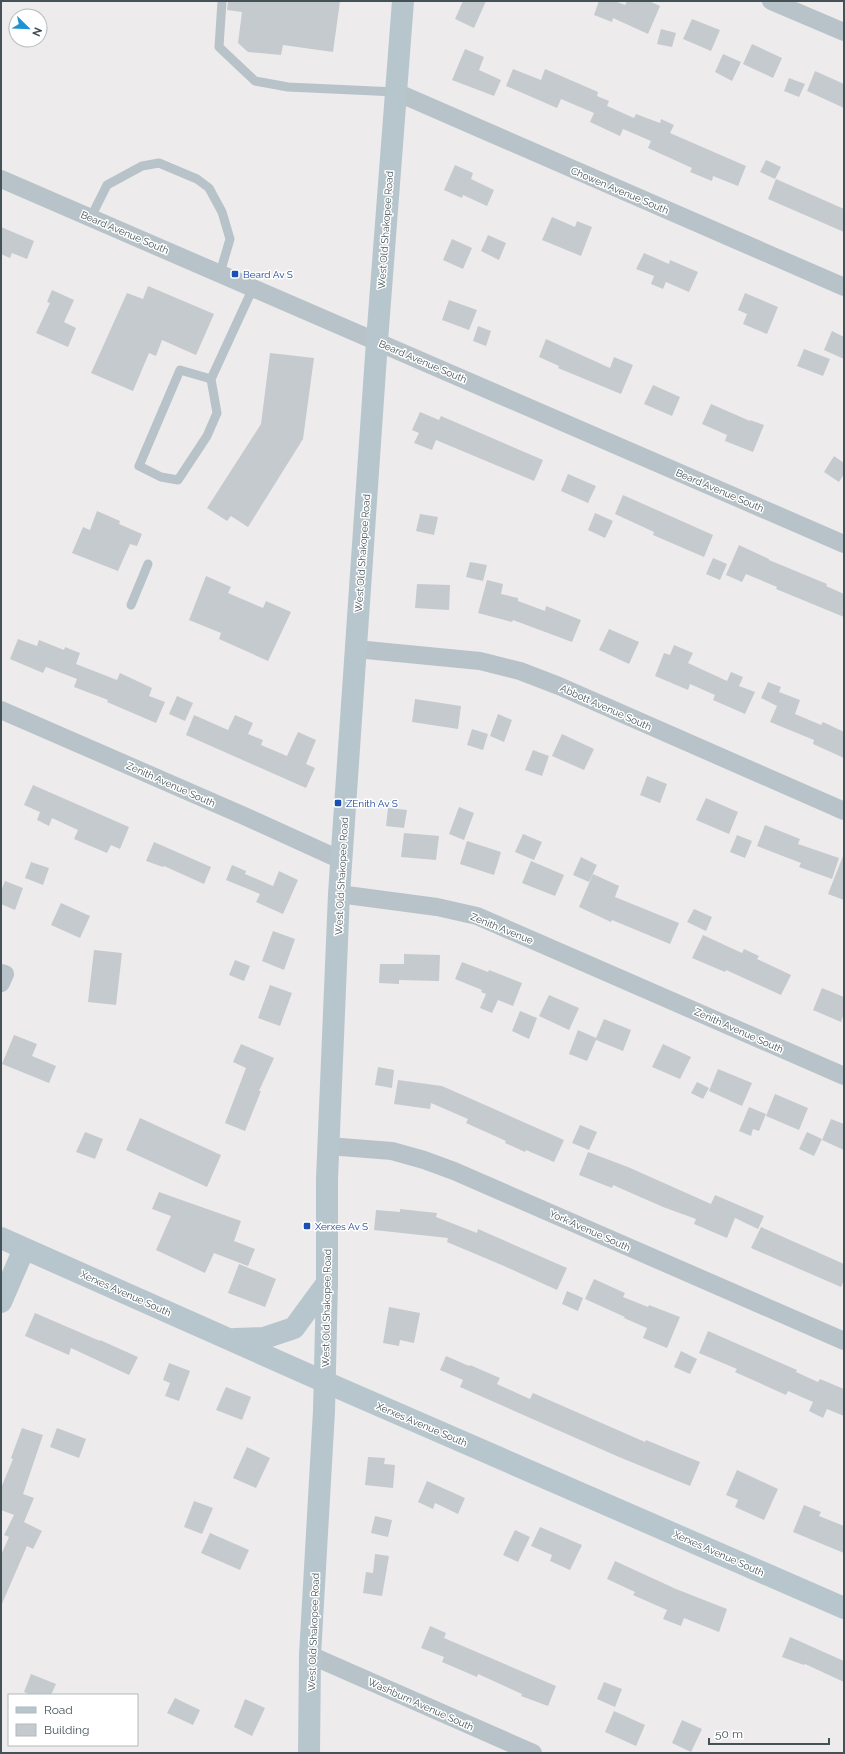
<svg xmlns="http://www.w3.org/2000/svg" width="845" height="1754" viewBox="0 0 845 1754" font-family="Raleway,sans-serif">
<style>
.building{fill:#c5cace}
.lines{fill:none;stroke-linecap:round;stroke-linejoin:round}
.lane{stroke:#b7c3c8;stroke-width:9}
.street{stroke:#b7c3c8;stroke-width:18}
.secondary{stroke:#b7c6cd;stroke-width:22}
.transit-dot{fill:#1a4fb4;stroke:#fff;stroke-width:1.5}
.labels{text-anchor:middle;stroke-width:3;stroke-linejoin:round;paint-order:stroke}
.street-label{font-size:10px;fill:#445258;stroke:#fff}
.transit-label{font-size:10px;fill:#164399;stroke:#fff;text-anchor:start}
</style>
<rect width="100%" height="100%" fill="#eeebec"/>
<!-- building -->
<g class="building">
<polygon points="228,1 340,1 333,52 283,45 281,55 248,52 238,43 242,12 227,10"/>
<polygon points="463,1 486,1 474,28 455,19"/>
<polygon points="599,1 615,1 625,5 627,1 649,1 660,6 648,34 613,18 612,22 594,15"/>
<polygon points="692,19 720,30 711,51 683,39"/>
<polygon points="661,29 676,33 672,47 657,44"/>
<polygon points="752,44 782,58 773,78 743,64"/>
<polygon points="465,49 484,57 479,70 501,80 494,96 452,80"/>
<polygon points="723,54 741,62 732,81 715,72"/>
<polygon points="513,69 541,80 545,69 598,92 597,96 609,101 607,106 634,118 636,114 660,123 661,119 674,125 670,133 746,166 738,186 713,176 712,181 690,172 692,168 648,148 651,141 623,129 620,136 590,122 594,113 561,99 557,108 506,86"/>
<polygon points="815,71 844,84 844,108 807,91"/>
<polygon points="789,78 805,84 799,97 784,91"/>
<polygon points="766,160 781,167 775,179 760,172"/>
<polygon points="455,165 473,173 471,179 494,190 487,206 463,195 462,198 444,190"/>
<polygon points="776,179 844,209 844,232 768,199"/>
<polygon points="552,217 575,227 577,221 592,227 581,256 542,240"/>
<polygon points="1,227 34,241 27,259 12,253 10,258 1,254"/>
<polygon points="488,235 506,243 499,260 481,251"/>
<polygon points="452,239 472,248 463,269 443,260"/>
<polygon points="644,253 669,264 670,260 698,272 689,292 666,282 663,289 651,284 654,276 636,269"/>
<polygon points="148,286 214,314 196,355 162,340 156,356 149,353 133,391 91,373 127,293 143,299"/>
<polygon points="52,290 74,300 64,322 76,328 68,347 36,333 50,303 47,302"/>
<polygon points="745,293 778,307 767,334 743,324 747,314 738,310"/>
<polygon points="449,300 477,310 469,330 442,320"/>
<polygon points="478,326 491,331 486,346 473,341"/>
<polygon points="832,331 844,337 844,359 824,350"/>
<polygon points="546,339 610,368 614,357 633,365 621,394 558,368 559,366 539,357"/>
<polygon points="804,349 830,359 823,376 797,366"/>
<polygon points="270,353 314,358 303,439 248,527 231,516 227,521 207,508 261,424"/>
<polygon points="653,385 680,397 672,416 644,404"/>
<polygon points="711,404 750,421 750,420 764,425 753,452 725,441 727,435 702,424"/>
<polygon points="420,412 439,420 441,416 543,460 534,481 436,440 432,450 414,443 419,433 412,430"/>
<polygon points="834,456 844,463 844,474 839,482 824,472"/>
<polygon points="568,474 596,486 588,503 561,491"/>
<polygon points="623,495 713,535 704,557 653,535 654,532 615,514"/>
<polygon points="97,511 120,521 119,524 142,534 137,546 130,544 118,571 72,553 83,527 90,530"/>
<polygon points="595,513 613,521 605,538 588,530"/>
<polygon points="420,514 438,517 434,535 416,531"/>
<polygon points="739,545 769,559 769,560 827,584 826,586 844,594 844,617 776,589 777,587 746,574 742,582 726,575"/>
<polygon points="713,558 727,564 720,580 706,574"/>
<polygon points="470,562 487,565 483,581 466,577"/>
<polygon points="206,576 231,587 228,593 263,608 266,601 291,612 268,661 219,639 221,633 189,620"/>
<polygon points="487,580 503,584 501,594 518,598 518,601 545,611 546,606 581,620 572,642 513,620 512,622 478,613"/>
<polygon points="417,584 450,585 449,610 415,608"/>
<polygon points="609,629 639,642 629,664 599,650"/>
<polygon points="18,639 37,646 39,640 64,650 65,647 80,653 76,664 117,680 120,673 152,688 149,696 165,702 156,723 107,702 108,700 74,687 77,679 46,667 43,673 10,659"/>
<polygon points="674,645 693,653 688,663 727,681 731,672 743,677 739,686 755,692 745,714 713,700 715,695 690,684 688,690 655,676 664,653 670,655"/>
<polygon points="768,682 781,687 779,692 800,700 795,714 821,725 823,722 844,732 844,758 813,744 814,740 770,722 777,706 761,698"/>
<polygon points="177,696 193,703 185,721 169,714"/>
<polygon points="415,699 461,706 458,729 412,722"/>
<polygon points="498,714 512,720 504,742 490,736"/>
<polygon points="194,715 228,730 235,715 253,723 248,734 263,740 261,745 287,756 298,732 316,740 306,764 315,768 306,788 186,735"/>
<polygon points="472,729 488,734 483,750 467,745"/>
<polygon points="562,734 594,749 584,770 552,756"/>
<polygon points="533,750 549,756 542,776 525,770"/>
<polygon points="647,776 667,784 660,803 640,795"/>
<polygon points="33,785 129,827 120,849 111,845 107,853 74,839 78,830 52,818 49,826 37,820 40,812 24,805"/>
<polygon points="706,798 738,812 729,834 696,820"/>
<polygon points="459,807 474,813 464,840 449,834"/>
<polygon points="388,808 407,810 404,828 386,826"/>
<polygon points="765,825 800,839 798,844 839,858 832,879 799,867 801,863 757,846"/>
<polygon points="404,833 439,836 436,860 401,857"/>
<polygon points="523,834 542,842 534,860 515,852"/>
<polygon points="737,835 752,841 745,858 730,852"/>
<polygon points="467,841 501,852 494,875 460,864"/>
<polygon points="154,842 211,867 204,884 164,866 163,867 146,861"/>
<polygon points="843,856 844,856 844,900 828,894"/>
<polygon points="581,857 597,865 589,882 573,875"/>
<polygon points="531,861 564,875 555,896 522,883"/>
<polygon points="31,862 49,868 43,885 25,878"/>
<polygon points="232,865 246,871 245,874 273,886 279,871 298,880 283,914 256,902 260,894 226,880"/>
<polygon points="593,874 619,886 615,897 679,923 670,944 612,920 611,922 579,907"/>
<polygon points="5,881 23,888 15,910 1,904 1,891"/>
<polygon points="61,903 90,916 80,938 51,925"/>
<polygon points="694,909 712,917 706,931 687,922"/>
<polygon points="273,931 295,939 284,970 262,961"/>
<polygon points="703,935 742,953 744,949 759,956 757,959 791,975 781,995 726,970 725,972 692,958"/>
<polygon points="94,950 122,953 116,1005 88,1002"/>
<polygon points="404,954 440,955 439,981 399,980 399,984 379,983 380,964 404,964"/>
<polygon points="235,960 250,966 244,981 229,975"/>
<polygon points="462,962 488,972 489,970 522,983 513,1006 498,1000 492,1013 480,1008 486,994 481,992 482,990 455,979"/>
<polygon points="270,985 292,993 280,1026 258,1018"/>
<polygon points="822,988 844,997 844,1013 841,1022 813,1010"/>
<polygon points="549,995 579,1008 569,1030 539,1016"/>
<polygon points="520,1011 537,1018 529,1039 512,1031"/>
<polygon points="604,1019 631,1030 623,1051 596,1040 587,1061 569,1054 578,1030 596,1038"/>
<polygon points="14,1035 37,1044 32,1056 56,1066 49,1083 2,1064"/>
<polygon points="241,1044 274,1058 259,1091 261,1091 245,1131 225,1123 246,1068 233,1062"/>
<polygon points="663,1044 691,1057 680,1079 652,1067"/>
<polygon points="378,1067 394,1070 392,1088 375,1085"/>
<polygon points="718,1069 752,1083 742,1106 709,1091"/>
<polygon points="398,1080 442,1086 564,1140 554,1162 526,1150 525,1152 505,1143 506,1141 466,1123 468,1119 431,1103 430,1109 394,1104"/>
<polygon points="697,1082 709,1088 703,1099 691,1093"/>
<polygon points="775,1094 808,1108 799,1130 766,1116"/>
<polygon points="749,1107 766,1114 759,1131 753,1129 751,1136 739,1131"/>
<polygon points="140,1118 221,1155 207,1187 126,1150"/>
<polygon points="831,1119 844,1124 844,1150 822,1140"/>
<polygon points="580,1125 597,1132 589,1150 572,1143"/>
<polygon points="85,1132 103,1139 95,1159 76,1152"/>
<polygon points="807,1132 822,1139 814,1156 799,1149"/>
<polygon points="588,1152 628,1167 711,1204 715,1195 764,1216 758,1229 735,1218 727,1238 694,1224 696,1219 663,1207 613,1185 612,1188 579,1175"/>
<polygon points="159,1192 241,1221 234,1241 255,1249 248,1266 214,1253 205,1273 156,1250 171,1216 152,1209"/>
<polygon points="400,1209 437,1213 436,1217 477,1233 478,1229 567,1268 557,1290 504,1266 447,1242 448,1238 374,1230 376,1210 400,1212"/>
<polygon points="761,1227 844,1264 844,1280 841,1287 751,1248"/>
<polygon points="239,1264 276,1279 265,1307 228,1293"/>
<polygon points="594,1279 625,1293 623,1297 648,1307 649,1305 680,1317 667,1348 643,1338 647,1328 624,1318 625,1317 585,1299"/>
<polygon points="567,1291 583,1298 578,1311 562,1304"/>
<polygon points="389,1307 420,1313 414,1343 400,1340 399,1346 383,1343"/>
<polygon points="35,1313 100,1341 100,1340 138,1357 129,1375 71,1348 69,1355 25,1336"/>
<polygon points="708,1331 797,1370 796,1372 818,1382 820,1379 844,1389 844,1416 827,1409 823,1418 809,1411 813,1402 788,1391 786,1395 735,1372 737,1369 699,1353"/>
<polygon points="681,1351 697,1359 690,1374 674,1367"/>
<polygon points="446,1356 469,1366 470,1365 500,1378 497,1384 530,1399 533,1393 645,1442 646,1440 700,1462 690,1486 619,1457 460,1387 463,1380 440,1370"/>
<polygon points="169,1363 190,1371 179,1401 165,1396 170,1383 163,1380"/>
<polygon points="226,1387 251,1397 242,1420 216,1410"/>
<polygon points="22,1428 43,1435 23,1494 34,1498 24,1522 42,1531 33,1549 27,1546 1,1606 1,1555 9,1537 4,1535 14,1515 1,1510 1,1488 13,1459 11,1458"/>
<polygon points="57,1428 86,1439 79,1458 50,1447"/>
<polygon points="247,1447 270,1458 256,1488 233,1478"/>
<polygon points="368,1457 385,1458 384,1464 395,1465 393,1488 365,1485"/>
<polygon points="737,1470 778,1489 764,1520 735,1507 738,1500 726,1495"/>
<polygon points="427,1481 465,1498 458,1514 435,1503 433,1509 418,1502"/>
<polygon points="194,1501 213,1508 202,1534 184,1527"/>
<polygon points="804,1505 821,1512 819,1516 844,1526 844,1553 793,1532"/>
<polygon points="375,1516 392,1520 388,1537 371,1533"/>
<polygon points="540,1527 582,1545 570,1570 550,1561 552,1555 531,1546"/>
<polygon points="515,1530 530,1537 518,1562 503,1555"/>
<polygon points="210,1533 249,1550 240,1570 201,1553"/>
<polygon points="375,1554 389,1556 382,1596 363,1593 366,1572 373,1573"/>
<polygon points="615,1561 676,1589 727,1609 719,1632 684,1618 681,1626 663,1619 667,1610 633,1595 635,1592 607,1579"/>
<polygon points="430,1626 446,1633 444,1638 556,1686 548,1706 521,1696 522,1694 478,1674 477,1677 442,1662 444,1657 421,1648"/>
<polygon points="790,1637 844,1661 844,1682 805,1664 804,1665 782,1657"/>
<polygon points="31,1674 56,1684 51,1695 31,1695 24,1692"/>
<polygon points="604,1682 622,1689 615,1707 597,1699"/>
<polygon points="175,1698 200,1710 193,1725 167,1713"/>
<polygon points="245,1699 265,1708 252,1736 234,1727"/>
<polygon points="614,1711 645,1725 636,1746 605,1732"/>
<polygon points="682,1720 702,1729 691,1752 672,1743"/>
</g>
<g class="lines">
<!-- lane -->
<g class="lane">
<polyline points="222,1 219,47 255,81 288,87 396,92"/>
<polyline points="91,217 107,185 142,166 159,163 197,179 209,188 222,212 230,239 220,273"/>
<polyline points="211,379 180,370 139,466 161,477 178,480 207,436 217,413 211,379 253,288"/>
<polyline points="131,605 148,564"/>
</g>
<!-- street -->
<g class="street">
<polyline points="771,1 844,32"/>
<polyline points="396,92 844,287"/>
<polyline points="1,179 844,544"/>
<polyline points="356,649 480,661 520,671 559,686 844,811"/>
<polyline points="1,710 242,815 341,860"/>
<polyline points="339,894 437,907 477,916 844,1076"/>
<polyline points="1,973 5,974 1,983"/>
<polyline points="328,1146 392,1151 424,1160 454,1171 844,1341"/>
<polyline points="310,1655 533,1753"/>
</g>
<!-- secondary -->
<g class="secondary">
<polyline points="1,1238 325,1382 844,1608"/>
<polyline points="1,1302 24,1249"/>
<polyline points="235,1339 264,1338 294,1328 327,1283"/>
<polyline points="309,1753 310,1655 324,1411 327,1283 327,1179 339,894 377,341 403,1"/>
</g>
</g>
<!-- markers -->
<g class="transit-dot">
<rect x="231" y="270" width="8" height="8" rx="2"/>
<rect x="334" y="799" width="8" height="8" rx="2"/>
<rect x="303" y="1222" width="8" height="8" rx="2"/>
</g>
<g class="labels">
<!-- street labels -->
<g class="street-label">
<text transform="translate(620 190) rotate(23)" y="4">Chowen Avenue South</text>
<text transform="translate(385 230) rotate(-86)" y="4">West Old Shakopee Road</text>
<text transform="translate(125 232) rotate(23)" y="4">Beard Avenue South</text>
<text transform="translate(423 361) rotate(23)" y="4">Beard Avenue South</text>
<text transform="translate(720 490) rotate(23)" y="4">Beard Avenue South</text>
<text transform="translate(362 553) rotate(-86)" y="4">West Old Shakopee Road</text>
<text transform="translate(606 707) rotate(24)" y="4">Abbott Avenue South</text>
<text transform="translate(171 784) rotate(24)" y="4">Zenith Avenue South</text>
<text transform="translate(341 876) rotate(-87)" y="4">West Old Shakopee Road</text>
<text transform="translate(502 928) rotate(22)" y="4">Zenith Avenue</text>
<text transform="translate(739 1030) rotate(24)" y="4">Zenith Avenue South</text>
<text transform="translate(590 1230) rotate(24)" y="4">York Avenue South</text>
<text transform="translate(126 1293) rotate(24)" y="4">Xerxes Avenue South</text>
<text transform="translate(326 1308) rotate(-89)" y="4">West Old Shakopee Road</text>
<text transform="translate(422 1424) rotate(23)" y="4">Xerxes Avenue South</text>
<text transform="translate(719 1553) rotate(24)" y="4">Xerxes Avenue South</text>
<text transform="translate(313 1632) rotate(-88)" y="4">West Old Shakopee Road</text>
<text transform="translate(421 1704) rotate(24)" y="4">Washburn Avenue South</text>
</g>
<!-- transit labels -->
<g class="transit-label">
<text x="243" y="278">Beard Av S</text>
<text x="346" y="807">ZEnith Av S</text>
<text x="315" y="1230">Xerxes Av S</text>
</g>
</g>
<!-- border -->
<rect width="845" height="1754" fill="none" stroke="#445258" stroke-width="4"/>
<!-- legend -->
<rect x="8" y="1694" width="130" height="52" fill="#ffffff" stroke="#b4babc"/>
<rect x="16" y="1707" width="20" height="6" fill="#b7c6cd" stroke="#b4babc"/>
<text x="44" y="1714" font-size="12" fill="#445258">Road</text>
<rect x="16" y="1724" width="20" height="12" fill="#c5cace" stroke="#b4babc"/>
<text x="44" y="1734" font-size="12" fill="#445258">Building</text>
<!-- north arrow -->
<g transform="translate(28 28) rotate(113)"><circle r="19" fill="#ffffff" stroke="#b4babc"/>
<path d="M0-3L7 15L0 10L-7 15Z" fill="#1e92d5"/>
<text y="-6" font-size="11" font-weight="bold" text-anchor="middle" fill="#445258">N</text>
</g>
<!-- scale -->
<path d="M709 1738v6h120v-6" fill="none" stroke="#445258" stroke-width="2"/>
<text x="715" y="1738" font-size="12" fill="#445258" stroke="#ffffff" stroke-width="3" paint-order="stroke">50 m</text>
</svg>
